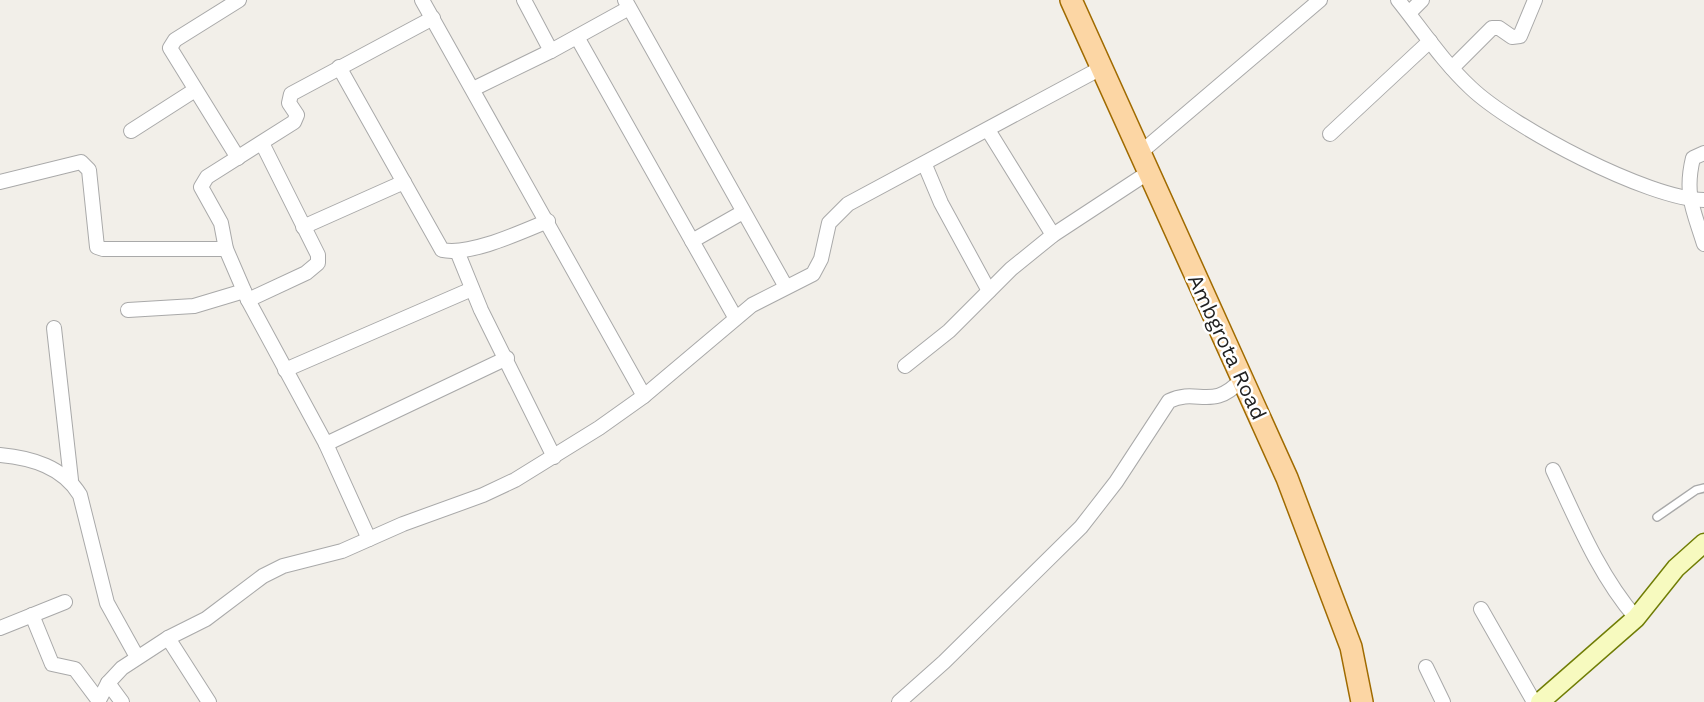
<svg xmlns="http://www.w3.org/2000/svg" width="1704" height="702" viewBox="0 0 1704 702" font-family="'Work Sans',sans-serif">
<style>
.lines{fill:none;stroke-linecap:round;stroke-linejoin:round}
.lane-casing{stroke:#a9a9a9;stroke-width:10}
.street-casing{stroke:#a9a9a9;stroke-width:16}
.secondary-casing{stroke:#707d05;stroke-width:21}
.primary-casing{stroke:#a06b00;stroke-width:24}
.lane{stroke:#fff;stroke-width:7}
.street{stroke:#fff;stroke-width:14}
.secondary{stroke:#f7fabf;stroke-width:18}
.primary{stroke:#fcd6a4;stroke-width:21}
.labels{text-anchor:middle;stroke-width:5;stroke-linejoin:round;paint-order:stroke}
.street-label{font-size:21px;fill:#222;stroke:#fff}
</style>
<rect width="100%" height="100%" fill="#f2efe9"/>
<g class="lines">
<!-- lane casing -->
<g class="lane-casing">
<polyline id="lane" points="1657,517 1696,490 1704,488"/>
</g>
<!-- street casing -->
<g class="street-casing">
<g id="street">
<polyline points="422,0 644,396"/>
<polyline points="524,0 551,51"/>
<polyline points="625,0 786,287"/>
<path d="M 1398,0 C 1422,30 1443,62 1471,88 C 1512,127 1648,199 1704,200"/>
<polyline points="1409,13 1422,0"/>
<polyline points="577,37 735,317"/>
<path d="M 339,67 L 442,250 C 470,256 521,232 548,221"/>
<polyline points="1452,68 1492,28 1499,28 1512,37 1520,36 1535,0"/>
<polyline points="473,89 551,51 629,8"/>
<polyline points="988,130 1053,235"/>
<polyline points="131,131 195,90"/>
<polyline points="1330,134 1430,41"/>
<polyline points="1140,153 1320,0"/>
<path d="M 1704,153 L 1693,158 C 1684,195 1694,211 1704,244"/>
<polyline points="238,158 170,48 175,40 239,0"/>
<polyline points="925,165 941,203 989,291"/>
<polyline points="0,182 81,162 89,170 97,247 103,249 226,249"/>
<polyline points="303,227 404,182"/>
<polyline points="692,241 743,212"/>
<polyline points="457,251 481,310 554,457"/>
<polyline points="248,300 306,273 318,263 318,255 262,143"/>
<polyline points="128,310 194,306 244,291"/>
<polyline points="54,328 71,480"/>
<polyline points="905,366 949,331 1011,269 1053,235 1149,172"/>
<polyline points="285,370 472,289"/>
<polyline points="326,444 507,358"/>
<path d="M 0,455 C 32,458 63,467 80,495 L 107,603 L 137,657"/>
<path d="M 1553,470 C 1577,521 1599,575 1636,618"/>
<polyline points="369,539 326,444 248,300 226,249 221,223 201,187 207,177 294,122 297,115 289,103 291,94 433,18"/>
<polyline points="1481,609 1534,702"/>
<polyline points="32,615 52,664 75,669 99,701"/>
<polyline points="0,628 65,602"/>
<polyline points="168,638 209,702"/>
<polyline points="1426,667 1443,702"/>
<polyline points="108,683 122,702"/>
<polyline points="98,702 108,683 122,668 168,638 206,619 263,576 283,566 342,551 403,524 483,495 515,480 599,428 644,396 752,305 813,274 821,259 829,223 848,204 1103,67"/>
<path d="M 899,702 L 944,662 L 1081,527 L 1116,482 L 1169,401 C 1198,387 1212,412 1242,379"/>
</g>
</g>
<!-- secondary casing -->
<g class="secondary-casing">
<polyline id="secondary" points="1540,702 1636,618 1676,568 1704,543"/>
</g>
<!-- primary casing -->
<g class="primary-casing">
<polyline id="primary" points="1071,0 1287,478 1351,647 1362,702"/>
</g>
<!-- lane -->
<use href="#lane" class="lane"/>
<!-- street -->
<use href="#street" class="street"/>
<!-- secondary -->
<use href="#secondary" class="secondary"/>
<!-- primary -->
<use href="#primary" class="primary"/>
</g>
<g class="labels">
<!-- street labels -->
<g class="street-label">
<text transform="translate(1227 347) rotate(65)" y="7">Ambgrota Road</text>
</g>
</g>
</svg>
